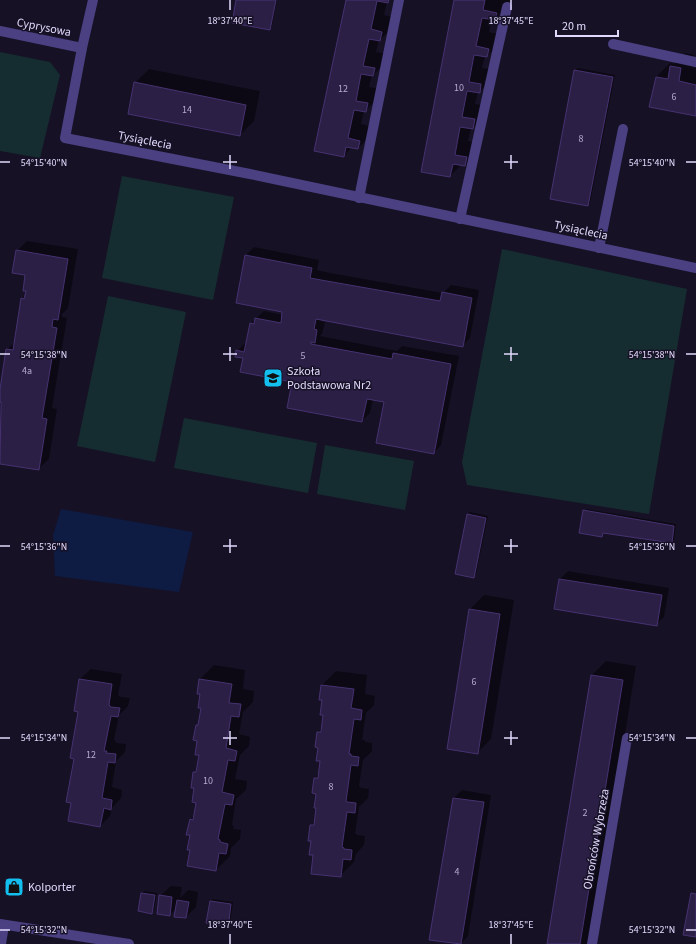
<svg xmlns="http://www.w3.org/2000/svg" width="696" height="944" viewBox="0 0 696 944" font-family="'Source Sans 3',sans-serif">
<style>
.green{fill:#152d30}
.water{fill:#0e1b42}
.shadow{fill:#0007}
.building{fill:#2b1f46;stroke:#463270}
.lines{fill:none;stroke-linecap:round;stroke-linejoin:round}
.minor{stroke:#4a4082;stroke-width:10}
.ticks{fill:none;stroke:#e1d9fc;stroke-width:1.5}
.labels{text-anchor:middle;stroke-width:3;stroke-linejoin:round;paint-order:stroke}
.number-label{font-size:10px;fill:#b4aace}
.street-label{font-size:12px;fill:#e1d9fc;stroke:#171126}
.poi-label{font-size:12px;fill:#e1d9fc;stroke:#171126;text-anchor:start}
.ticks-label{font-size:10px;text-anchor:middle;fill:#e1d9fc;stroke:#171126;stroke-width:3;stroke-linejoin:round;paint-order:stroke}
</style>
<rect width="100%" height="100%" fill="#171126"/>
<!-- green -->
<g class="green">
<polygon points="0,52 50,62 60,75 40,158 0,151"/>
<polygon points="122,176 234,197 213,300 102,278"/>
<polygon points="502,249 687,289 649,514 467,485 462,462"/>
<polygon points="108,296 186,312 155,462 77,446"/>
<polygon points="184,418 317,443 308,493 174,468"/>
<polygon points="325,445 414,461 405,510 317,494"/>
</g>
<!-- water -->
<polygon class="water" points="61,509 193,532 179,592 55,576 53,535"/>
<!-- shadow -->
<g class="shadow">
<polygon points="238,0 277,0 272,26 270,29"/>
<polygon points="347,0 390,0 387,2 384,15 396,18 394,26 380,40 379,40 376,52 388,54 387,61 373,75 372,75 369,87 381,89 379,97 365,111 364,111 361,124 373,127 372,134 358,148 352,147 344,156"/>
<polygon points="455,0 510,0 509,5 495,19 492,19 489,32 502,35 501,42 487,56 485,56 482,68 495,70 493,78 479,92 478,92 475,104 488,106 487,114 473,128 471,128 468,141 481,144 479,151 465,165 462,164 450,176"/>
<polygon points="685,53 694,55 692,67 696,68 696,115 650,106 656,77 670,63 674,64"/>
<polygon points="578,68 615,75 590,203 588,205 575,71"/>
<polygon points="149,69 260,91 254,121 240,135 135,83"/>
<polygon points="27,241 78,249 68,308 62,314 62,317 67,318 52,408 57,409 49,459 38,469 0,463 0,404 3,401 0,401 0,395 7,350 15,342 22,298 26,295 27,274 17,251"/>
<polygon points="254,247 319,260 317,270 330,273 443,293 451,285 479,290 470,338 462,346 322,319 321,321 325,322 322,334 320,336 397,351 402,346 459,356 441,445 434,453 385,401 373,399 370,413 362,421 293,381 244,357 237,351 245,343 247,343 251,323 264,311 283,315 284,311 246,255"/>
<polygon points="586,509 676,524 674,540 672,542 604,532 602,536 584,511"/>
<polygon points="470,512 488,516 476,574 474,577 468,514"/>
<polygon points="568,571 669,588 664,617 656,624 555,608 560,579"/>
<polygon points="484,595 514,600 491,739 477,753 449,748 470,609"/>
<polygon points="606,661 636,666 591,944 548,944 592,675"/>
<polygon points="214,665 245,670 243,689 254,691 253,702 243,712 239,734 250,737 249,746 240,755 235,779 247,781 246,790 236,799 232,825 234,826 233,829 241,830 240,839 231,848 230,856 216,870 191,849 190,819 195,815 198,802 194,772 198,769 200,755 197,725 200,722 203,708 200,679"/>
<polygon points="91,669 122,674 118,695 121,697 130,698 128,706 119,715 114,740 116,741 116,743 126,744 125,752 116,761 112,787 122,790 121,798 112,808 110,816 100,826 72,802 79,711 75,710 80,679"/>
<polygon points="336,671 367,675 365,694 375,696 374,705 366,713 362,740 365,740 365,742 372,743 372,751 363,760 359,786 361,788 369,789 368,798 359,807 355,834 357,834 357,835 365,836 364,845 356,854 354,862 340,876 314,854 311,825 316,821 317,793 313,793 315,778 319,774 321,760 318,732 322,728 324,714 323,699 320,699 322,685"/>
<polygon points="462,790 491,795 468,936 461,944 430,939 454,798"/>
<polygon points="171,886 182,887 180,898 188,890 198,892 196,907 186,917 177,908 169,915 160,896"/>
<polygon points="145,891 157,893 154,910 151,913 139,910 142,893"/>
<polygon points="213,899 233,902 231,918 227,923 211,901"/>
</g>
<!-- building -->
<g class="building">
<polygon points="236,0 276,0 270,30 232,23"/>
<polygon points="346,0 389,0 388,3 377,1 371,29 382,32 380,41 369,39 363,66 375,68 373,76 361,74 356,101 368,103 366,112 354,110 348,138 360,141 358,149 346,147 344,157 314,151"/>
<polygon points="454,0 485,0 483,10 497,13 495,20 482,18 476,46 489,49 487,57 474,55 469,82 481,84 480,93 467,91 462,117 475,119 473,129 460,127 455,155 467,157 465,166 453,164 450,177 421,172"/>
<polygon points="670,66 681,68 679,81 696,85 696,116 649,107 656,77 668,79"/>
<polygon points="574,70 613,77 588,206 550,199"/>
<polygon points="134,82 246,105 240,136 128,114"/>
<polygon points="16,250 68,259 58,320 53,319 52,327 57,328 42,418 47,419 39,470 0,464 1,402 0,402 0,389 6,349 13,350 21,298 24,299 26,291 23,291 25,275 12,273"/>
<polygon points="245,255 312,268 310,278 321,280 440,301 442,292 472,298 463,347 316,319 314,329 317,330 315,343 311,342 311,344 392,359 393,353 451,364 434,454 376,443 384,402 367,399 362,422 287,408 292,382 240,372 243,358 235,357 236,350 244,352 250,323 254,324 255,318 281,323 282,312 236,303"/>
<polygon points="583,510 674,526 672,543 603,533 602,537 579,533"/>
<polygon points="467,514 486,518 474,578 455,574"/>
<polygon points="559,579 662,595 657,626 554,609"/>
<polygon points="469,609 500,614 478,754 447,749"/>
<polygon points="591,675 623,680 580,944 547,944"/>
<polygon points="79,679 112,684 109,705 111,707 120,708 118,717 111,716 104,751 107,751 106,753 116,754 115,763 108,762 102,798 112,800 111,810 104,808 100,827 68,821 71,803 66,802 74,759 70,758 78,712 74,711"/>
<polygon points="199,679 232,684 229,703 241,704 239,717 231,716 226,748 237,751 235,761 228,760 222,792 234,795 232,805 225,804 218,839 220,840 220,842 228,844 226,854 219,853 216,871 187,866 190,850 187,850 190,835 186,835 190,819 193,820 196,803 192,802 194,788 191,788 193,772 196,772 199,755 195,755 197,741 193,740 196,725 198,725 201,708 198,708 200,694 197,694"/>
<polygon points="321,685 354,689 351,708 362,710 361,720 354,719 349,754 351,754 351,756 359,757 358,766 351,765 346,801 347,802 356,803 355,813 347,812 342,847 344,848 344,849 352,850 351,860 343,859 341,877 311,874 313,855 309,855 311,841 308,841 310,825 314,825 316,808 314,808 316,794 312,793 314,778 318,778 320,761 316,761 318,748 315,747 317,732 321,732 323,715 320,715 322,700 319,700"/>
<polygon points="453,798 484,802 461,944 429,940"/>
<polygon points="141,893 155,895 152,914 138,911"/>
<polygon points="691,893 696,894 696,937 683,935"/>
<polygon points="159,895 172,897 170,916 157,914"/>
<polygon points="177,900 189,902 186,918 174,917"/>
<polygon points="210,901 231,904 229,921 225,926 206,923"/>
</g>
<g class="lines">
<!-- minor -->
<g class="minor">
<polyline points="93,0 82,48 65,138 250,174 696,268"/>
<polyline points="0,31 82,48"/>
<polyline points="613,44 696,62"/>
<polyline points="359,198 399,0"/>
<polyline points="460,219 507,7"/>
<polyline points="599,248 623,129"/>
<polyline points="0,924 129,944"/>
<polyline points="1,944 4,925"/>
<polyline points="592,944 627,738"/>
</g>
</g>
<!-- ticks -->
<path class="ticks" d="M 230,0 L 230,10M 511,0 L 511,10M 230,155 L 230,169M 511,155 L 511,169M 0,162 L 10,162M 223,162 L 237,162M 504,162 L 518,162M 686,162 L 696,162M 230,347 L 230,361M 511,347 L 511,361M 0,354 L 10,354M 223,354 L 237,354M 504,354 L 518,354M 686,354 L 696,354M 230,539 L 230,553M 511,539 L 511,553M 0,546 L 10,546M 223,546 L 237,546M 504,546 L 518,546M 686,546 L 696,546M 230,731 L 230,745M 511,731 L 511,745M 0,738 L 10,738M 223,738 L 237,738M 504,738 L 518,738M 686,738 L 696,738M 0,930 L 10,930M 686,930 L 696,930M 230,934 L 230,944M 511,934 L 511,944"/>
<!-- icons -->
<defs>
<g id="school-square" transform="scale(1)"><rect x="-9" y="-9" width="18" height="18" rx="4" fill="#13bfee" stroke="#171126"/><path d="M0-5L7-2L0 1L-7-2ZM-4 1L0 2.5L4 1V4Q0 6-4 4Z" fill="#111"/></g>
<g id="shop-square" transform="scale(1)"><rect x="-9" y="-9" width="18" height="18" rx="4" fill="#13bfee" stroke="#171126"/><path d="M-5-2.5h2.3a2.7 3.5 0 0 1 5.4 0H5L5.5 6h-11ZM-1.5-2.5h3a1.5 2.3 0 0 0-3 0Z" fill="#111"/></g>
</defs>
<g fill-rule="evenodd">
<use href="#school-square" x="273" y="378"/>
<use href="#shop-square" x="14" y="887"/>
</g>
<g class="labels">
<!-- number labels -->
<g class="number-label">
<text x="459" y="91">10</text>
<text x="343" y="92">12</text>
<text x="674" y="100">6</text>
<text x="187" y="113">14</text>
<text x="581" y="142">8</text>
<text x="303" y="359">5</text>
<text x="27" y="374">4a</text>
<text x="474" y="685">6</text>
<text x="91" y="758">12</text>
<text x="208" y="784">10</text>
<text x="331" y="790">8</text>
<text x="585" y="816">2</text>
<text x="457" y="875">4</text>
</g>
<!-- street labels -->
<g class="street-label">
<text transform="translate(44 27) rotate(11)" y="4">Cyprysowa</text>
<text transform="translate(145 140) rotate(11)" y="4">Tysiąclecia</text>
<text transform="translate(581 230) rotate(12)" y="4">Tysiąclecia</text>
<text transform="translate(596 839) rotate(-80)" y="4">Obrońców Wybrzeża</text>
</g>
<!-- poi labels -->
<g class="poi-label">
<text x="287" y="375">Szkoła<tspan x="287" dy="14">Podstawowa Nr2</tspan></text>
<text x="28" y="891">Kolporter</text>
</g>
</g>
<g class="ticks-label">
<text x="230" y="24">18°37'40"E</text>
<text x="511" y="24">18°37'45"E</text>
<text x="44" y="166">54°15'40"N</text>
<text x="652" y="166">54°15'40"N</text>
<text x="44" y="358">54°15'38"N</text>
<text x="652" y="358">54°15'38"N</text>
<text x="44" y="550">54°15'36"N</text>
<text x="652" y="550">54°15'36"N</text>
<text x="44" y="741">54°15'34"N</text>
<text x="652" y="741">54°15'34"N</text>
<text x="230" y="928">18°37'40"E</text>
<text x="511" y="928">18°37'45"E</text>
<text x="44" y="933">54°15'32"N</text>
<text x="652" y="933">54°15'32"N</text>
</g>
<!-- scale -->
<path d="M556 30v6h62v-6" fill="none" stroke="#e1d9fc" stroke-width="2"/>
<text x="562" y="30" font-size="12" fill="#e1d9fc" stroke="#171126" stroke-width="3" paint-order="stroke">20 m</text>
</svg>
